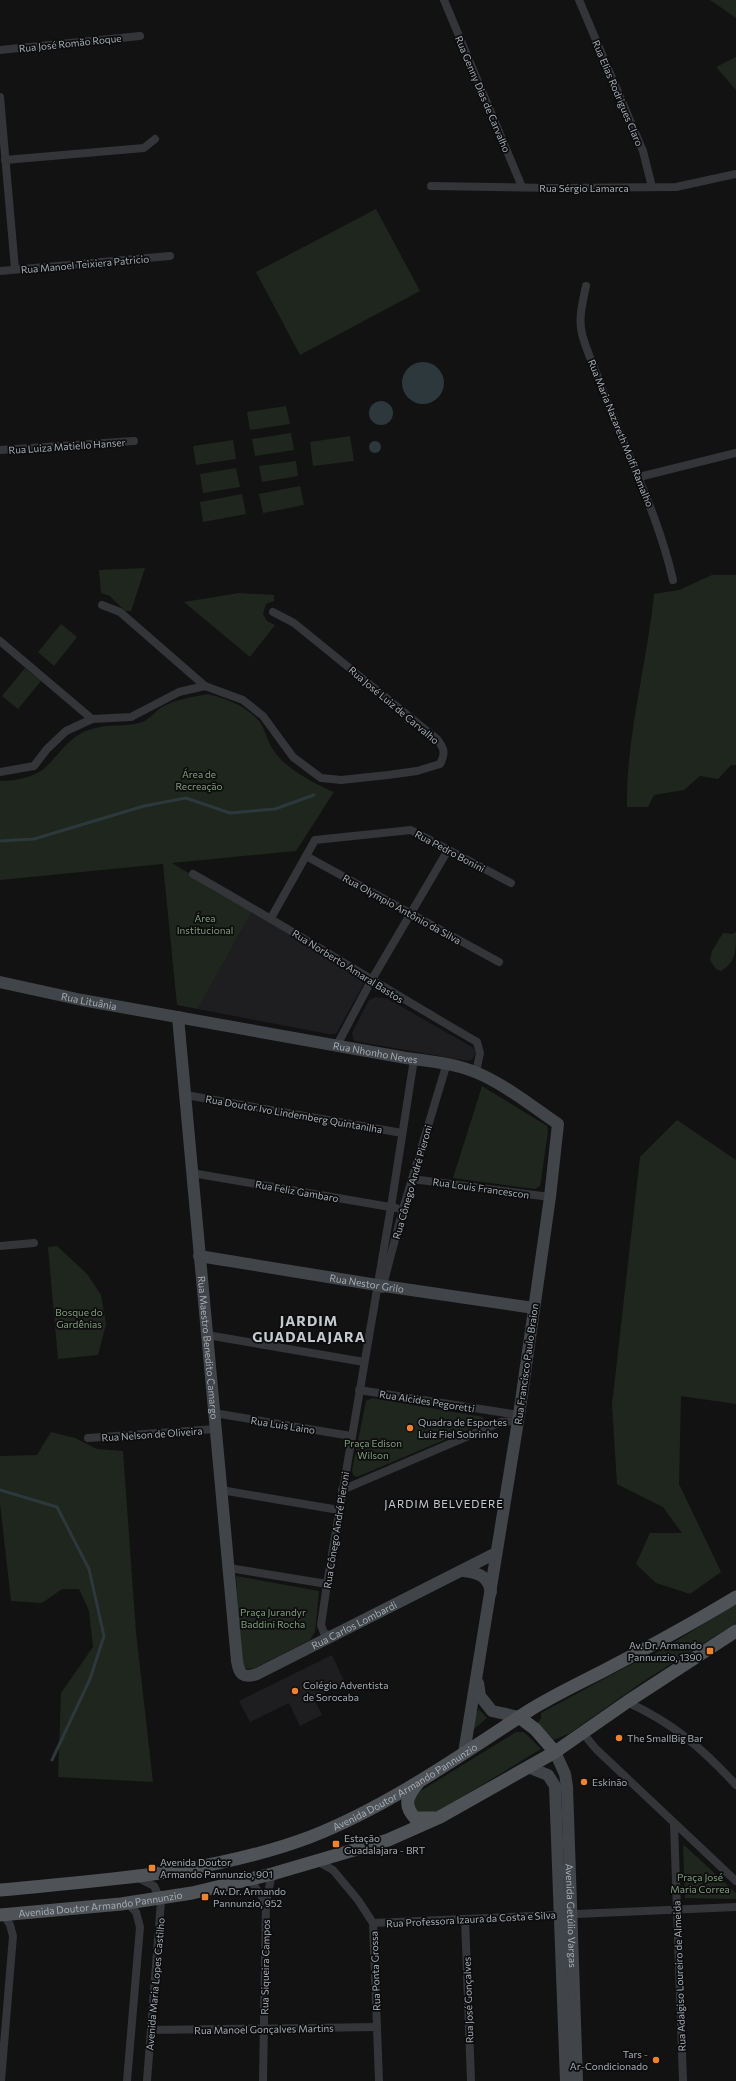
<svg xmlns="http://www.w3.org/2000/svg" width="736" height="2081" viewBox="0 0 736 2081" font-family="Commissioner,sans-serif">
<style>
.built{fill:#1e1e20}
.green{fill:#1f261e}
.water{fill:#2c383c}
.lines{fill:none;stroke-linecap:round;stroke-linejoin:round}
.stream{stroke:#2c383c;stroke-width:3}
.street{stroke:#333538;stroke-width:8}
.secondary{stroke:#414448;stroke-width:12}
.primary{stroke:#4f5357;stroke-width:13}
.poi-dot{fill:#ed8230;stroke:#0d0d0e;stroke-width:1.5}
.labels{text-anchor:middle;stroke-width:3.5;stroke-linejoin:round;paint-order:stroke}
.street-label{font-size:10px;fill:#a4acb4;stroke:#0d0d0e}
.park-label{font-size:10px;fill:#819e7b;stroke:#0d0d0e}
.poi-label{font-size:10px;fill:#a4acb4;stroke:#0d0d0e;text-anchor:start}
.neighbourhood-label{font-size:11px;letter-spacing:1px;fill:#c4cad0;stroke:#0d0d0e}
.district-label{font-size:14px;font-weight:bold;letter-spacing:1px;fill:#c4cad0;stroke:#0d0d0e}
</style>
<rect width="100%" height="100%" fill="#121213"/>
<!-- built -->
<g class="built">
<polygon points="252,911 362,979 364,983 336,1034 328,1034 198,1009"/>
<polygon points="376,997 388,999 472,1047 476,1051 473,1059 468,1061 354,1041 352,1033 369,1000"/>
<polygon points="332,1655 345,1683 314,1699 322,1715 300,1726 289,1703 250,1722 239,1701"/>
</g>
<!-- green -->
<g class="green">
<polygon points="710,0 736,0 736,18"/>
<polygon points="736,57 736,90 716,67"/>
<polygon points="376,209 420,291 300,355 256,272"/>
<polygon points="286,406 290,424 250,430 247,412"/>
<polygon points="291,433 294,450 255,456 252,439"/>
<polygon points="350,436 354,461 313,466 310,442"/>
<polygon points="233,440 236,459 196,465 193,446"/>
<polygon points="296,461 298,476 262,482 259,466"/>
<polygon points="236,468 240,487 203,493 200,474"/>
<polygon points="300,486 304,505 263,513 259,494"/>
<polygon points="242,494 246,514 203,522 200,502"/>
<polygon points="145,568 131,611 125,611 110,596 101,593 99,570"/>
<path d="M 712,575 L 736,575 L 736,765 L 731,765 L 718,779 L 700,776 L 684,790 L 654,795 L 648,807 L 627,807 C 626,735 647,665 654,594 L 679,590 Z"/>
<polygon points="239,593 274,595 274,601 266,604 263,614 267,621 275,625 250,657 184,602"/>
<polygon points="61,624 77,637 54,666 38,652"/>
<polygon points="25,668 41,681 18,709 2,696"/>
<path d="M 208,694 C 227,699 246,706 259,721 C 266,730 267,742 274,751 C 286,769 315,784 334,792 L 296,851 L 172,863 L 252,911 L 198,1009 L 177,1005 L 163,864 L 0,880 L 0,781 C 16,781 37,777 48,765 C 59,754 67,741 80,734 C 104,721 120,729 142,722 C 150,719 155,711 162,707 C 177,699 192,697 208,694 Z"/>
<path d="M 736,932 C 736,951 736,962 721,971 L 716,969 L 710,960 L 712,951 L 723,933 L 732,934 Z"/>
<polygon points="482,1086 547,1126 548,1131 541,1181 540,1186 535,1189 453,1178"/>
<polygon points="677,1120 736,1160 736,1404 681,1396 679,1484 721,1572 690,1594 656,1583 636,1564 650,1533 682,1533 663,1507 617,1484 612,1405 640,1157"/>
<polygon points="57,1246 87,1274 101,1295 106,1324 98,1355 58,1359 48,1247"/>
<polygon points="372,1398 483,1417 484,1423 357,1477 353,1475 352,1470 366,1401"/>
<polygon points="51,1432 75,1438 97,1449 123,1451 136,1632 153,1782 58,1777 61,1693 93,1647 89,1611 79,1589 62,1589 42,1603 11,1601 0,1503 0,1456 37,1455"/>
<polygon points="236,1576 319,1591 315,1632 310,1640 255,1668 247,1669 242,1666"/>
<polygon points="736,1604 736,1623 644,1681 570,1733 554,1740 537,1724 541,1718 541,1713 624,1668 658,1652"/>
<polygon points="479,1709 487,1718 473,1730 476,1713"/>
<polygon points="516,1732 524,1732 541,1749 431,1816 420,1816 410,1803 414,1795"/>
<polygon points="684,1845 736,1893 736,1899 685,1898 683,1847"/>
</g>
<!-- water -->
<g class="water">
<circle cx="423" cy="383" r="21"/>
<circle cx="381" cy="413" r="12"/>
<circle cx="375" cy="447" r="6"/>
</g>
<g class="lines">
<!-- stream -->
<g class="stream">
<polyline points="0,841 34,839 144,806 186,798 230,813 275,809 314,795"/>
<polyline points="0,1490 57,1507 89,1569 104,1636 90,1679 52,1760"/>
</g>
<!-- street -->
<g class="street">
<polyline points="444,0 522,187"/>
<polyline points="579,0 643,151 652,187"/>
<polyline points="0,50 140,36"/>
<polyline points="0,97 15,269"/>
<polyline points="5,160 144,148 155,139"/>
<polyline points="431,186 552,188 676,187 736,174"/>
<polyline points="0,271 170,256"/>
<path d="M 586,286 C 583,301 578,318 582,334 C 586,349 593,365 599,380 C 623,447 657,510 673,580"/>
<polyline points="0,450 134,441"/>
<polyline points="639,477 736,453"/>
<polyline points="102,605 120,612 205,686"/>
<polyline points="0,641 92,719"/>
<path d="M 0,772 L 34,766 L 47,749 L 66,731 L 92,719 L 131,717 L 179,692 L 205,686 L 243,700 L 263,716 L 293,757 L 321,778 L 341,780 L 388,775 L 417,771 L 440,764 C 446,753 444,748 437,739 L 294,623 L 273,612"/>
<polyline points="306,856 499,962"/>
<path d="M 193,874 C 289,928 382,987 477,1042 L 480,1053 L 476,1072"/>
<polyline points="271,918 315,840 411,830 511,883"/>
<polyline points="337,1045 371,981 448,850"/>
<polyline points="186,1095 402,1133"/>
<polyline points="192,1173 396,1208"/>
<polyline points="412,1179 550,1197"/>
<polyline points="0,1246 34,1243"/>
<polyline points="382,1289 403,1209 447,1063"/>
<polyline points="207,1335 364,1362"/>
<polyline points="359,1390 519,1415"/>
<polyline points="214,1413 351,1436"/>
<polyline points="88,1438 215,1429"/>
<polyline points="221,1490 339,1510"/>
<polyline points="342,1490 501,1422 518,1421"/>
<polyline points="229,1568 327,1584"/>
<polyline points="332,1636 324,1633 321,1625 327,1584 391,1207 414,1059"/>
<path d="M 627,1702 C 673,1723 702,1748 736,1785"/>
<polyline points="582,1732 596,1749 736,1881"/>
<polyline points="674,1824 683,2081"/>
<polyline points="317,1861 333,1870 358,1900 373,1923 379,2081"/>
<polyline points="138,1878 154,1886 161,1901 147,2081"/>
<polyline points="250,1880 266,1902 272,1874"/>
<polyline points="127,1903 136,1912 140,1927 127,2081"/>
<polyline points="465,1919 471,2081"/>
<polyline points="373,1923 736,1907"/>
<polyline points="151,2030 377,2027"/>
<polyline points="1,2081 13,1936 10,1925 4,1915"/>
<polyline points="263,2081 266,1902"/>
</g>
<!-- secondary -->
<g class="secondary">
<path id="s1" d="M 0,982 L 82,1000 L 406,1058 C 429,1061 453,1063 475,1072 C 503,1083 533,1107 558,1124 L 550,1197 L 519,1415 L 464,1753"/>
<path id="s2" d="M 178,1017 L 237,1661 C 239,1674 243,1679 257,1674 L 496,1553"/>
<path id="s3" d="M 199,1256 L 377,1285 L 534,1308"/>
<path d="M 464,1571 C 479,1573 488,1576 491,1592"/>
<polyline points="478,1683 480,1696 492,1711 519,1717"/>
<path id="s4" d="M 555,1752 L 565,1774 L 567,1787 L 577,2081"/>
<polyline points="528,1767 548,1775 555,1786 566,2081"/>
</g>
<!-- primary -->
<g class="primary">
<polyline points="519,1717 535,1729 555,1752"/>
<path d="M 418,1783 C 407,1796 403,1805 415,1818 L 434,1818"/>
<path id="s5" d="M 0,1890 C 105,1880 211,1874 310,1837 C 387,1807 461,1755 530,1710 C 554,1695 580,1683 605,1670 C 649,1647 693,1623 736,1597"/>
<path id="s6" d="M 0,1915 L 121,1904 L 192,1893 L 272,1874 L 388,1840 L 440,1817 L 555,1752 L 627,1702 L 736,1631"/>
</g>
</g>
<!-- markers -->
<g class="poi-dot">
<circle cx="410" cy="1428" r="4"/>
<rect x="706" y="1647" width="8" height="8" rx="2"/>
<circle cx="295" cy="1691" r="4"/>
<circle cx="619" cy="1738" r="4"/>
<circle cx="584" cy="1782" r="4"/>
<rect x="332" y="1840" width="8" height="8" rx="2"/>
<rect x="148" y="1864" width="8" height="8" rx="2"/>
<rect x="201" y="1893" width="8" height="8" rx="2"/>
<circle cx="656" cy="2060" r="4"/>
</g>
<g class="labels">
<!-- street labels -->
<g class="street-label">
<text transform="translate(70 43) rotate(-6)" y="4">Rua José Romão Roque</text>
<text transform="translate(618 93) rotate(67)" y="4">Rua Elias Rodrigues Claro</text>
<text transform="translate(483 94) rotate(67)" y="4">Rua Genny Dias de Carvalho</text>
<text x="584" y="192">Rua Sérgio Lamarca</text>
<text transform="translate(85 264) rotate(-5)" y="4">Rua Manoel Teixiera Patricio</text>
<text transform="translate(621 433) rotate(68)" y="4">Rua Maria Nazareth Molfi Ramalho</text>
<text transform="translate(67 446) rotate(-4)" y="4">Rua Luiza Matiello Hanser</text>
<text transform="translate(394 705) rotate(40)" y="4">Rua José Luiz de Carvalho</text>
<text transform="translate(450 851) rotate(28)" y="4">Rua Pedro Bonini</text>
<text transform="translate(402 909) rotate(29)" y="4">Rua Olympio Antônio da Silva</text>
<text transform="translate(348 966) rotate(32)" y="4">Rua Norberto Amaral Bastos</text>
<text dy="4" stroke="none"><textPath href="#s1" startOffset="91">Rua Lituânia</textPath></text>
<text dy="4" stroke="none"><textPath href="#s1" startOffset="382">Rua Nhonho Neves</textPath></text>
<text transform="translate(294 1114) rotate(10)" y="4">Rua Doutor Ivo Lindemberg Quintanilha</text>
<text transform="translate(412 1182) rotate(-74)" y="4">Rua Cônego André Pieroni</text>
<text transform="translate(481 1188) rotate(8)" y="4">Rua Louis Francescon</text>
<text transform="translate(297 1191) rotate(10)" y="4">Rua Feliz Gambaro</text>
<text dy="4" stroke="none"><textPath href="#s3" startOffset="170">Rua Nestor Grilo</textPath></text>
<text dy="4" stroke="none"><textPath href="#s2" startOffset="332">Rua Maestro Benedito Camargo</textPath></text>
<text transform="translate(526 1364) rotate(-82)" y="4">Rua Francisco Paulo Braion</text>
<text transform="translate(427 1401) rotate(9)" y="4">Rua Alcides Pegoretti</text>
<text transform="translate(283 1425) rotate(9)" y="4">Rua Luis Laino</text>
<text transform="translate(152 1434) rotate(-4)" y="4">Rua Nelson de Oliveira</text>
<text transform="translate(336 1530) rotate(-81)" y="4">Rua Cônego André Pieroni</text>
<text dy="4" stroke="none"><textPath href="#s2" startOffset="785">Rua Carlos Lombardi</textPath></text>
<text dy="4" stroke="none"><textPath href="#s5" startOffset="423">Avenida Doutor Armando Pannunzio</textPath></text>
<text dy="4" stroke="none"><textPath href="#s6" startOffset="101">Avenida Doutor Armando Pannunzio</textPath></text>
<text dy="4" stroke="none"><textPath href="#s4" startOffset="166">Avenida Getúlio Vargas</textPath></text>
<text transform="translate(471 1919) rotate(-3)" y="4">Rua Professora Izaura da Costa e Silva</text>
<text transform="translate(265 1967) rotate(-89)" y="4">Rua Siqueira Campos</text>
<text transform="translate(375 1971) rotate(-92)" y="4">Rua Ponta Grossa</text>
<text transform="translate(679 1976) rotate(-92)" y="4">Rua Adalgiso Loureiro de Almeida</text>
<text transform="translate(155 1984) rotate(-85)" y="4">Avenida Maria Lopes Castilho</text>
<text transform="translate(468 2000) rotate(-92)" y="4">Rua José Gonçalves</text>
<text transform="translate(264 2029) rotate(-1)" y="4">Rua Manoel Gonçalves Martins</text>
</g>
<!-- park labels -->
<g class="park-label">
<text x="199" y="778">Área de<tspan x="199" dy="12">Recreação</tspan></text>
<text x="205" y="922">Área<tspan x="205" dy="12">Institucional</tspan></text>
<text x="79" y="1316">Bosque do<tspan x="79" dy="12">Gardênias</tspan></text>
<text x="373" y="1447">Praça Edison<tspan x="373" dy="12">Wilson</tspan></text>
<text x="273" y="1616">Praça Jurandyr<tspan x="273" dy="12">Baddini Rocha</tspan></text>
<text x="700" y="1881">Praça José<tspan x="700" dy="12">Maria Correa</tspan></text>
</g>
<!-- poi labels -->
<g class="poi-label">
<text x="418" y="1426">Quadra de Esportes<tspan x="418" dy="12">Luiz Fiel Sobrinho</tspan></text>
<text x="702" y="1649" text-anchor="end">Av. Dr. Armando<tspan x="702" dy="12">Pannunzio, 1390</tspan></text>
<text x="303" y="1689">Colégio Adventista<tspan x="303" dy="12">de Sorocaba</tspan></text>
<text x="627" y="1742">The SmallBig Bar</text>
<text x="592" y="1786">Eskinão</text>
<text x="344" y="1842">Estação<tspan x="344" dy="12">Guadalajara - BRT</tspan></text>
<text x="160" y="1866">Avenida Doutor<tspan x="160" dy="12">Armando Pannunzio, 901</tspan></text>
<text x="213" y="1895">Av. Dr. Armando<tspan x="213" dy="12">Pannunzio, 952</tspan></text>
<text x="648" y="2058" text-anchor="end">Tars -<tspan x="648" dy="12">Ar-Condicionado</tspan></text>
</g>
<!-- neighbourhood labels -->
<g class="neighbourhood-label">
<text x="444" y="1508">JARDIM BELVEDERE</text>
</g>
<!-- district labels -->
<g class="district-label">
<text x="309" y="1326">JARDIM<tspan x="309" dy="16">GUADALAJARA</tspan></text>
</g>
</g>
</svg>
